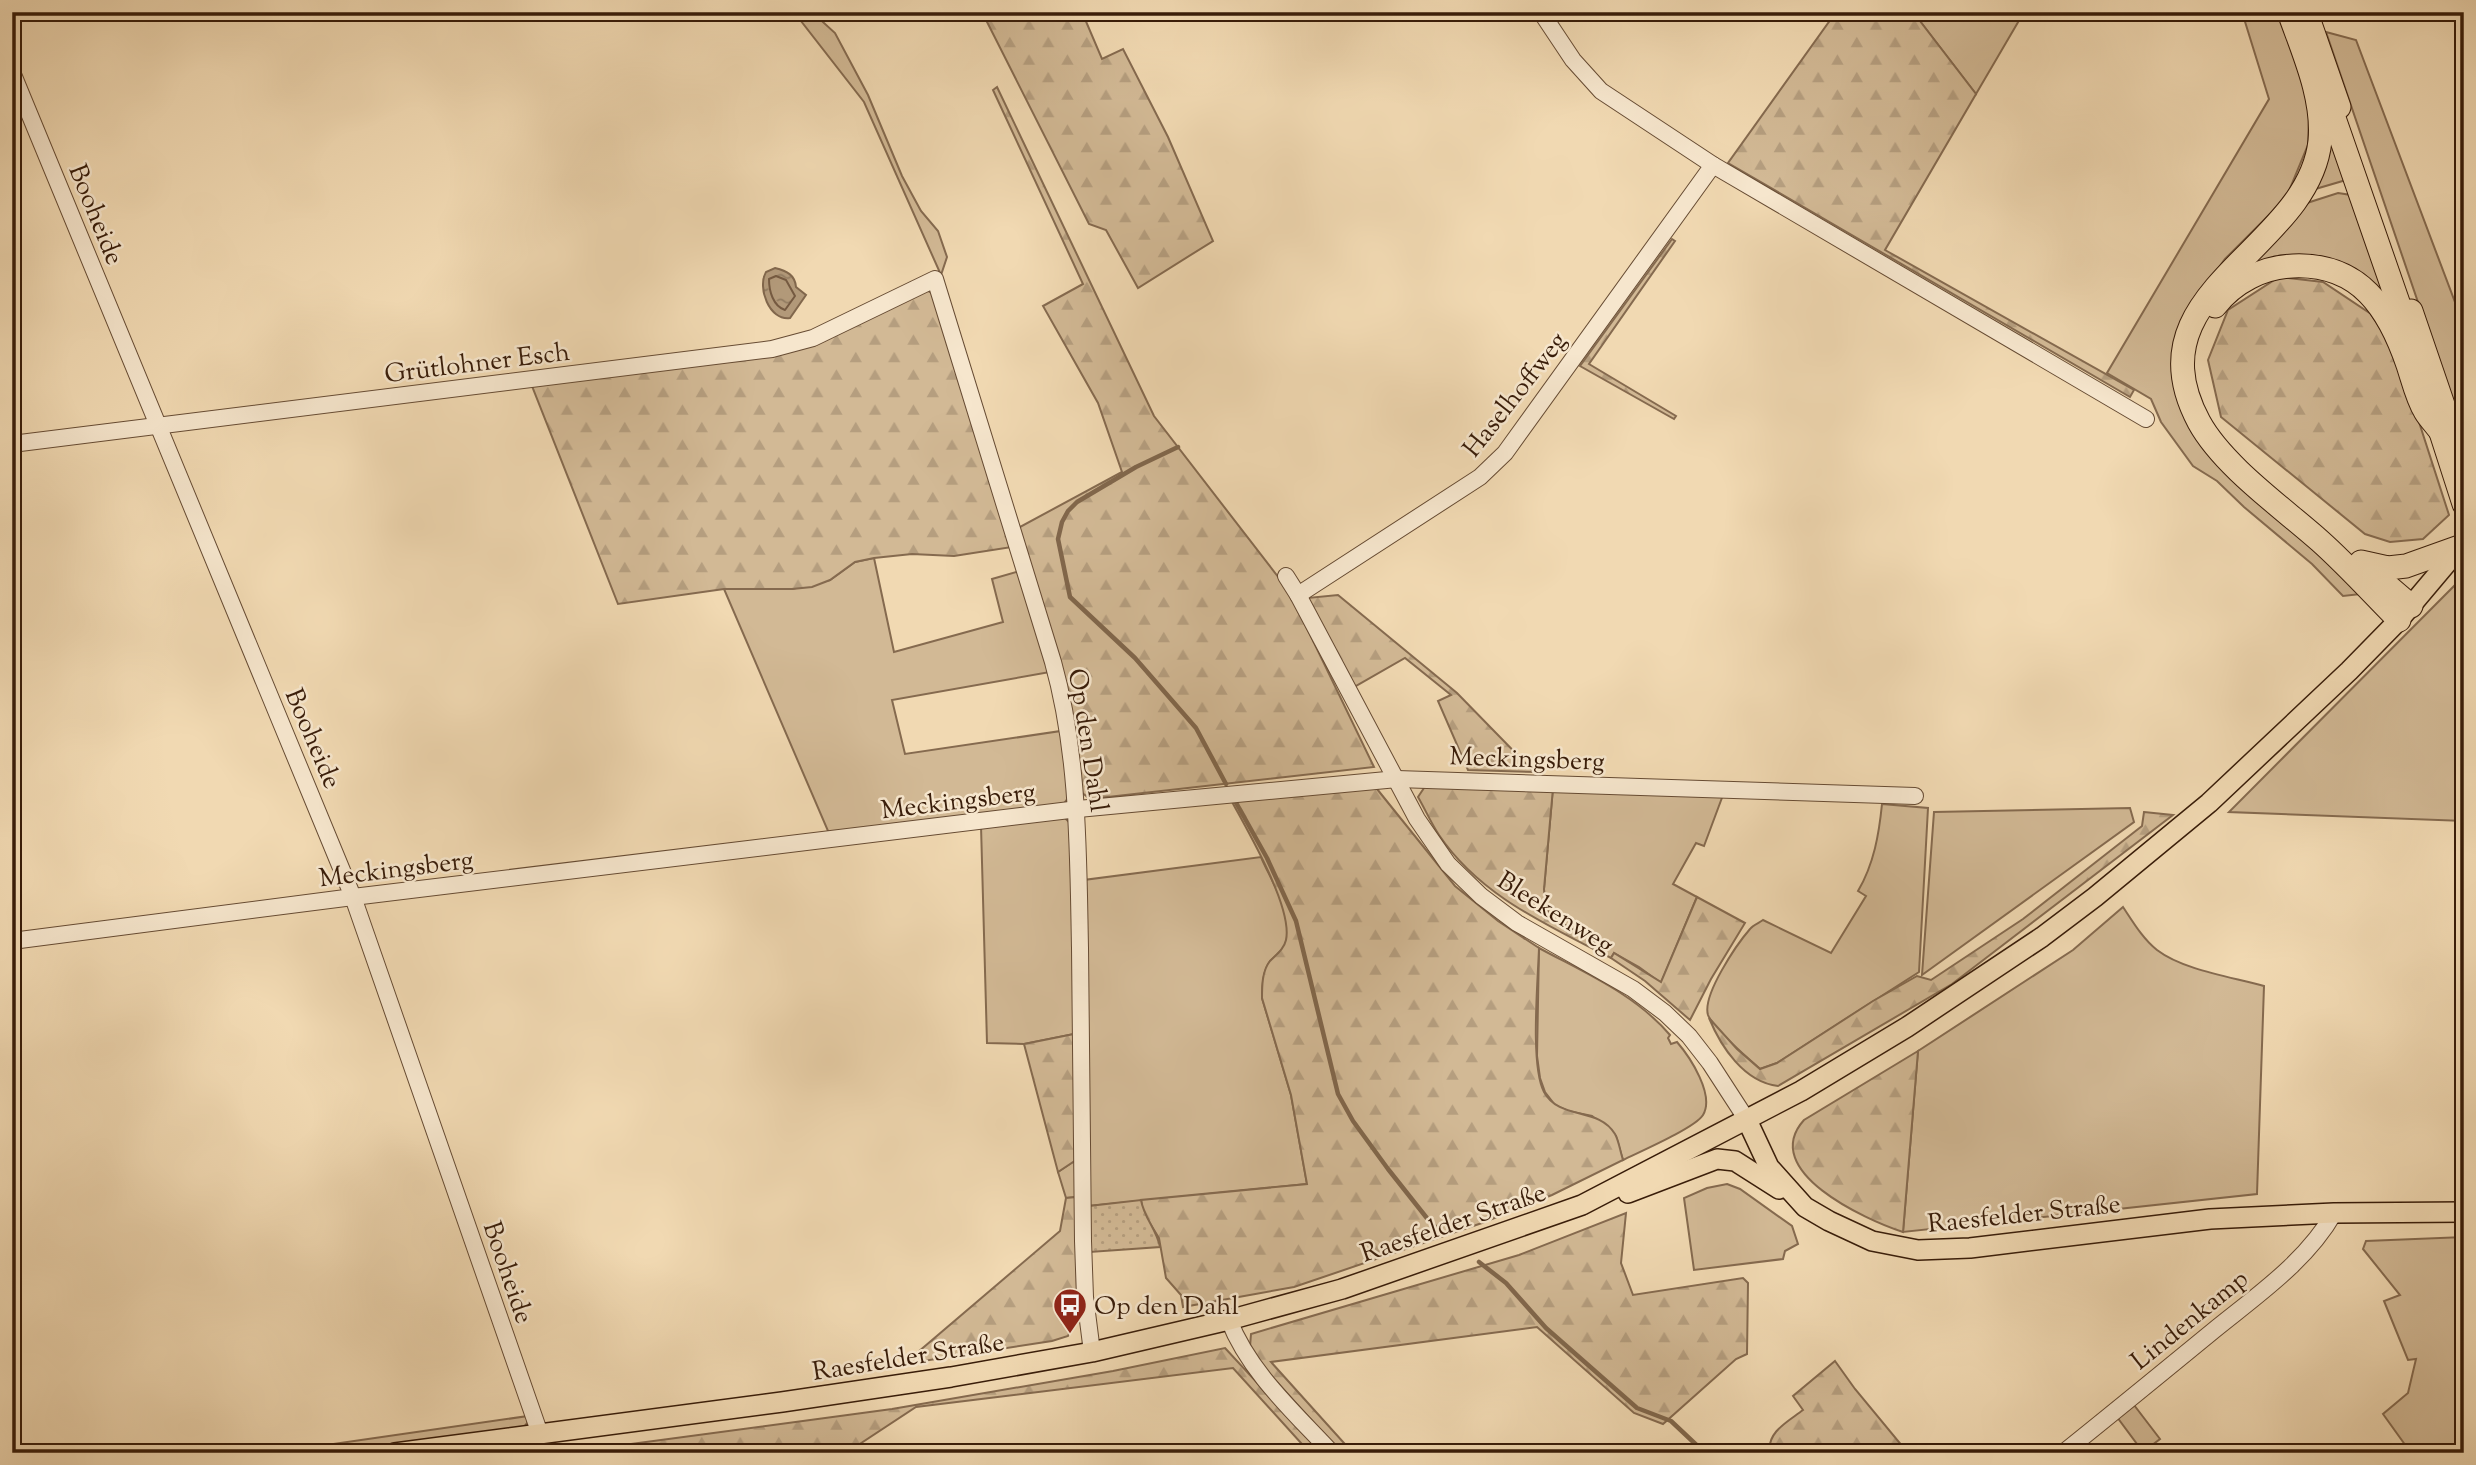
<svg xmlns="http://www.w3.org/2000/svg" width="2476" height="1465" viewBox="0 0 2476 1465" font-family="'Sorts Mill Goudy',serif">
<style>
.green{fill:#d2b995;stroke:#856a4f;stroke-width:2}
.forest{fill:url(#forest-firs);stroke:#856a4f;stroke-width:2}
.garden{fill:url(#garden-dots);stroke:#856a4f;stroke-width:2}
.water{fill:url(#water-ripples);stroke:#81674c;stroke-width:2}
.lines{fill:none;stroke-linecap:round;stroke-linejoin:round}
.shore{stroke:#755a41;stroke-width:2}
.stream{stroke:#81674c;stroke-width:4.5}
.minor-casing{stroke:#664b33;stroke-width:18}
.major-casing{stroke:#381c09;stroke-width:22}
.highway-casing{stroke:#381c09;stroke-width:25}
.minor{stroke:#f6e6cd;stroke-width:16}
.major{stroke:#f1d9b2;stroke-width:19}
.highway{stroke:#f1d9b2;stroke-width:23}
.labels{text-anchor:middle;stroke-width:5;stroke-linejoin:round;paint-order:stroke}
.street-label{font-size:26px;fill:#381c09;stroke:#f6e6cd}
.poi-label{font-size:26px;fill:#381c09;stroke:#f6e6cd;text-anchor:start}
</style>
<defs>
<pattern id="forest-firs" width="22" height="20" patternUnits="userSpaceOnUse" patternTransform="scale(1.75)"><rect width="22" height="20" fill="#d2b995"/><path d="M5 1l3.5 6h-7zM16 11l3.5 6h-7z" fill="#b59e7f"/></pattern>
<pattern id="garden-dots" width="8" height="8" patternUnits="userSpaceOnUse" patternTransform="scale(1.75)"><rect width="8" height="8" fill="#d2b995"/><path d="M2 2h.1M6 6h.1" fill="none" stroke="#b59e7f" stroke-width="1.8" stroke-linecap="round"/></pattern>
<pattern id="water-ripples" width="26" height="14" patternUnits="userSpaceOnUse" patternTransform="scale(1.75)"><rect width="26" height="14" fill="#b29979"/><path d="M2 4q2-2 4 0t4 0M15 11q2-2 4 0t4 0" fill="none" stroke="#927c61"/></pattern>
</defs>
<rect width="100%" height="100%" fill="#f1d9b2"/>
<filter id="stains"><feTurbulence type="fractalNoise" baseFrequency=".00286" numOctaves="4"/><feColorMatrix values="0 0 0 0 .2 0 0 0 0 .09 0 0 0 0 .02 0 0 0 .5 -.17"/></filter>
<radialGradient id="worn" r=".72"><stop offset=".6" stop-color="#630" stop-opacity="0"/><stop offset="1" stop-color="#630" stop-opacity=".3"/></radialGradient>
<!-- green -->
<g class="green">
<polygon points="794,12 812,12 835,33 868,95 902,176 921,211 938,231 947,257 941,275 864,102"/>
<polygon points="1913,12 2024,12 1976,94"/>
<polygon points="2242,12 2284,12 2310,88 2308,145 2286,198 2225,259 2200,294 2182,398 2361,594 2343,596 2312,564 2244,507 2217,481 2193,466 2161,422 2151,399 2107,373 2269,99"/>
<polygon points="2326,32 2356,40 2464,326 2464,421 2453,405"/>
<polygon points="2327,125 2346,180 2312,190"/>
<polygon points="2338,193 2351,195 2389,304 2350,270 2231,280 2307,203"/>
<polygon points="874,558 894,652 1003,622 992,579 1020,571 1050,672 892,700 905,754 1061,731 1070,795 1063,805 831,838 724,589 792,589 830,580 855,562"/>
<polygon points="2464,576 2464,821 2229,812"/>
<polygon points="1553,788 1723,795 1704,846 1696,843 1673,884 1697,897 1661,983 1639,967 1614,953 1611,958 1601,953 1603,946 1552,918 1545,907 1544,889"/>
<path d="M 1882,804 L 1928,808 L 1919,972 L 1777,1063 L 1760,1069 C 1748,1058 1713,1029 1708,1015 C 1702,995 1737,944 1750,929 C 1753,925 1759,923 1763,920 L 1831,953 L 1866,896 L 1858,891 C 1874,864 1879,834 1882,804 Z"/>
<polygon points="2130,808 2134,822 1922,975 1934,812"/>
<polygon points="1063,816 1071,824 1074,1034 1024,1044 987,1043 981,826"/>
<path d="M 1261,857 C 1271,881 1296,918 1285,945 C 1281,952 1275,956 1270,961 C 1263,970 1262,986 1262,998 L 1291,1095 L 1307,1184 L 1089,1206 L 1084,880 Z"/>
<path d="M 2123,907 C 2133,922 2143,939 2157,950 C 2183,970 2232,977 2264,986 L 2257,1194 L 1903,1232 L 1918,1051 L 2073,950 Z"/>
<path d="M 1539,948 C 1585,973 1635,994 1670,1035 L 1668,1038 L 1671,1044 L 1677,1042 C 1690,1057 1715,1095 1703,1115 C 1695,1128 1639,1152 1623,1160 L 1616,1136 L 1592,1116 L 1568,1111 L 1555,1105 L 1545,1092 L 1540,1078 L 1537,1056 Z"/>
<polygon points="1076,1160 1076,1197 1066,1198 1058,1172"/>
<polygon points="1727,1184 1740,1189 1792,1226 1798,1244 1785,1251 1783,1259 1694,1270 1684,1198 1707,1188"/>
<polygon points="2464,1237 2464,1453 2411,1453 2383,1414 2408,1393 2416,1359 2408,1360 2384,1301 2400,1295 2363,1249 2366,1241"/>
<polygon points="2134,1405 2160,1439 2143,1452 2117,1417"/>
<polygon points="528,1416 527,1423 523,1428 352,1453 271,1453"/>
</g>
<!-- forest -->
<g class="forest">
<polygon points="982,12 1082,12 1102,59 1123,49 1168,137 1213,241 1138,288 1106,230 1089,224"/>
<polygon points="1836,12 1913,12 1976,94 1885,250 2134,390 2130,397 1728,163"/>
<polygon points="997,87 1154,416 1289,591 1374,767 1090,799 1081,792 1018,528 1122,472 1098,403 1043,306 1083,284 993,90"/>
<polygon points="1672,239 1675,241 1589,364 1676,416 1674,419 1580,366"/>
<polygon points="2279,277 2323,282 2371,314 2398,357 2449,515 2423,539 2390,542 2365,534 2221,417 2208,360 2228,310"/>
<polygon points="925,289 933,294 1012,547 954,556 912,554 874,558 855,562 830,580 812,587 792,589 724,589 618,604 532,386 774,355"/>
<polygon points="1338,595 1457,693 1534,772 1468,770 1438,701 1451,695 1405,658 1354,687 1307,598"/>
<path d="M 1373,784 L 1455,886 L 1498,921 L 1539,948 C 1538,981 1530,1065 1544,1092 C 1560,1121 1598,1106 1615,1134 C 1619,1141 1620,1151 1623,1160 L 1552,1195 L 1482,1223 L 1294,1287 L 1183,1307 L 1181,1295 L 1166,1278 L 1159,1238 L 1143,1212 L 1141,1200 L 1307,1184 L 1291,1095 L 1262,998 C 1262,986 1262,971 1270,961 C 1277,954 1284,949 1286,940 C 1293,907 1247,830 1231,800 Z"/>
<path d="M 1426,785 L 1553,788 L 1544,889 L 1545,907 L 1552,918 L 1603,946 L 1601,953 C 1541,922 1478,893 1439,835 C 1431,823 1425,809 1418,797 Z"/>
<path d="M 2144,812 L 2173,815 L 1952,984 L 1778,1086 C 1744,1082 1721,1047 1709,1018 L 1737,1049 L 1760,1069 L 1777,1063 L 1873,1001 L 1917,976 L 1931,980 L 2023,919 L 2142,826 Z"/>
<polygon points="1697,897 1745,923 1711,979 1690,1020 1645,981 1611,958 1614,953 1661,982"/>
<polygon points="1074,1034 1076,1160 1058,1172 1024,1044"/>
<path d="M 1918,1051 L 1903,1232 C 1866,1220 1758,1171 1804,1120 Z"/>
<polygon points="1076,1197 1077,1295 1072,1303 1073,1313 1077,1316 1068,1336 1052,1341 904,1364 1060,1231 1066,1198"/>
<polygon points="1626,1213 1621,1263 1633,1295 1743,1278 1748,1283 1747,1354 1736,1359 1663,1424 1634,1413 1537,1327 1271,1362 1353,1453 1341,1453 1267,1371 1250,1347 1251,1334 1519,1255"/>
<polygon points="1225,1348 1322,1453 1310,1453 1233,1368 916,1407 846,1453 571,1452 892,1409 1113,1371"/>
<path d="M 1835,1361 L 1855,1389 L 1908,1453 L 1770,1453 C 1766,1432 1789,1421 1803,1410 L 1793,1396 Z"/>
</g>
<!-- garden -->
<path class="garden" d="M 1141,1200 C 1144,1218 1157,1230 1160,1247 L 1090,1252 L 1089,1206 Z"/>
<!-- water -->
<path class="water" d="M 775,268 C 787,271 795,275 796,287 L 806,295 L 790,318 C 769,321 757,287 766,272 Z"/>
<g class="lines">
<!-- shore -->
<path class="shore" d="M 776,276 L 786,280 L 795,296 L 785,310 C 773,306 769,291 769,279 Z"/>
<!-- stream -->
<g class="stream">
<polyline points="1178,447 1136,467 1077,502 1068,511 1062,522 1058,539 1070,597 1135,658 1196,728 1226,784"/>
<polyline points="1234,799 1267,858 1296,921 1338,1094 1353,1121 1388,1169 1430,1222 1439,1230"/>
<polyline points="1479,1262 1506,1283 1546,1328 1637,1408 1671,1421 1705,1453"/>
</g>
<!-- minor casing -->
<g class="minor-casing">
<g id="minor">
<polyline points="1541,12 1573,60 1601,91 1713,165 2146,419"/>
<polyline points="12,72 353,897 540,1434"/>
<path d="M 12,444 L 772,349 L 813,338 L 935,279 L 1053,662 C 1079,755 1078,852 1080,948 C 1081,1046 1082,1144 1083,1241 L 1085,1297 L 1092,1352"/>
<polyline points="1286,576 1298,595 1417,819 1448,864 1481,896 1517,923 1633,989 1665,1013 1689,1036 1710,1063 1747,1120"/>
<polyline points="1298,595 1480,477 1505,453 1713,165"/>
<polyline points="12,941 353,897 1078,809 1397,779 1915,796"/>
<path d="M 1229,1320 C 1249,1372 1294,1412 1332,1453"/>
<path d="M 2063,1453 C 2113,1413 2163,1372 2213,1331 C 2256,1296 2306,1262 2334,1213"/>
</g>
</g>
<!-- major casing -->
<g class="major-casing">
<g id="major">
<polyline points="1747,1120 1769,1167 1805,1207 1829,1221 1872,1241 1918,1250 1970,1248 2210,1219 2334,1213 2464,1212"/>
<polyline points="1628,1193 1717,1159 1735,1161 1779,1189"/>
<polyline points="395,1453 782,1402 951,1377 1092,1352 1229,1320 1342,1289 1582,1205 1801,1091 1907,1027 2042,937 2095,897 2209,803 2349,671 2399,620 2463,544"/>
</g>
</g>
<!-- highway casing -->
<g class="highway-casing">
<g id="highway">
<path d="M 2289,12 C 2303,52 2324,97 2320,141 C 2308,252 2128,290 2199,422 C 2223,466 2283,508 2320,541 C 2348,566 2373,594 2399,620"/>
<polyline points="2306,12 2339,107"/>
<polyline points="2325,92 2408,331"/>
<path d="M 2215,306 C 2234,282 2263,267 2293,266 C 2360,263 2389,309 2408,365 C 2413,380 2417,398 2425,411 C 2429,418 2436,425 2441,432"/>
<polyline points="2411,311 2452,431"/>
<polyline points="2436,417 2464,504"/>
<polyline points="2361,562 2388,568 2406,566 2462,546"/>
<polyline points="2362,564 2411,606"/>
</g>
</g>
<!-- minor -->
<use href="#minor" class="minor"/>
<!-- major -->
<use href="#major" class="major"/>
<!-- highway -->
<use href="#highway" class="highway"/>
</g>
<!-- icons -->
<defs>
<g id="bus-pin" transform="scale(1.75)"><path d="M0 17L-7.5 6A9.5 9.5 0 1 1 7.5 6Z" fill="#8f2418" stroke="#f6e6cd"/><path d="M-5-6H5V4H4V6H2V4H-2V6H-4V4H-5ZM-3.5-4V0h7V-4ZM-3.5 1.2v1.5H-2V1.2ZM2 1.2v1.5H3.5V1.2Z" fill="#fff"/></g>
</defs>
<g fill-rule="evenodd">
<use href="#bus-pin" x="1070" y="1305"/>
</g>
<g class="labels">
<!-- street labels -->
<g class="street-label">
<text transform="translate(97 214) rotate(68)" y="9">Booheide</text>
<text transform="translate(477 362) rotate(-7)" y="9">Grütlohner Esch</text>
<text transform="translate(1514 394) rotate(-52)" y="9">Haselhoffweg</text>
<text transform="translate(314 738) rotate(67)" y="9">Booheide</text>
<text transform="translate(1089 740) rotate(81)" y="9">Op den Dahl</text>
<text transform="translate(1527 758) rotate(2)" y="9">Meckingsberg</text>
<text transform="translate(958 800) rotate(-7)" y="9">Meckingsberg</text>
<text transform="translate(396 868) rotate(-7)" y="9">Meckingsberg</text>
<text transform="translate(1556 912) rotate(32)" y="9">Bleekenweg</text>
<text transform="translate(2024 1213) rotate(-6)" y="9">Raesfelder Straße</text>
<text transform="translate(1453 1222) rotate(-19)" y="9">Raesfelder Straße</text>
<text transform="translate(509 1272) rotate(71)" y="9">Booheide</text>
<text transform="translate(2189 1319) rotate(-39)" y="9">Lindenkamp</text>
<text transform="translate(908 1356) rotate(-9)" y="9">Raesfelder Straße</text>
</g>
<!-- poi labels -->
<g class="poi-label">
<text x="1094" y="1314">Op den Dahl</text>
</g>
</g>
<!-- margin -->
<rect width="2476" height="1465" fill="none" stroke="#f1d9b2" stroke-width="42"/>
<rect x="14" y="14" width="2448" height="1437" fill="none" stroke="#381c09" stroke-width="3.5"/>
<rect x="21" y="21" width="2434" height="1423" fill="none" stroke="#381c09" stroke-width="2"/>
<rect width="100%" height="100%" filter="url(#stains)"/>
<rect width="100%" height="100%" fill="url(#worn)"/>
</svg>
